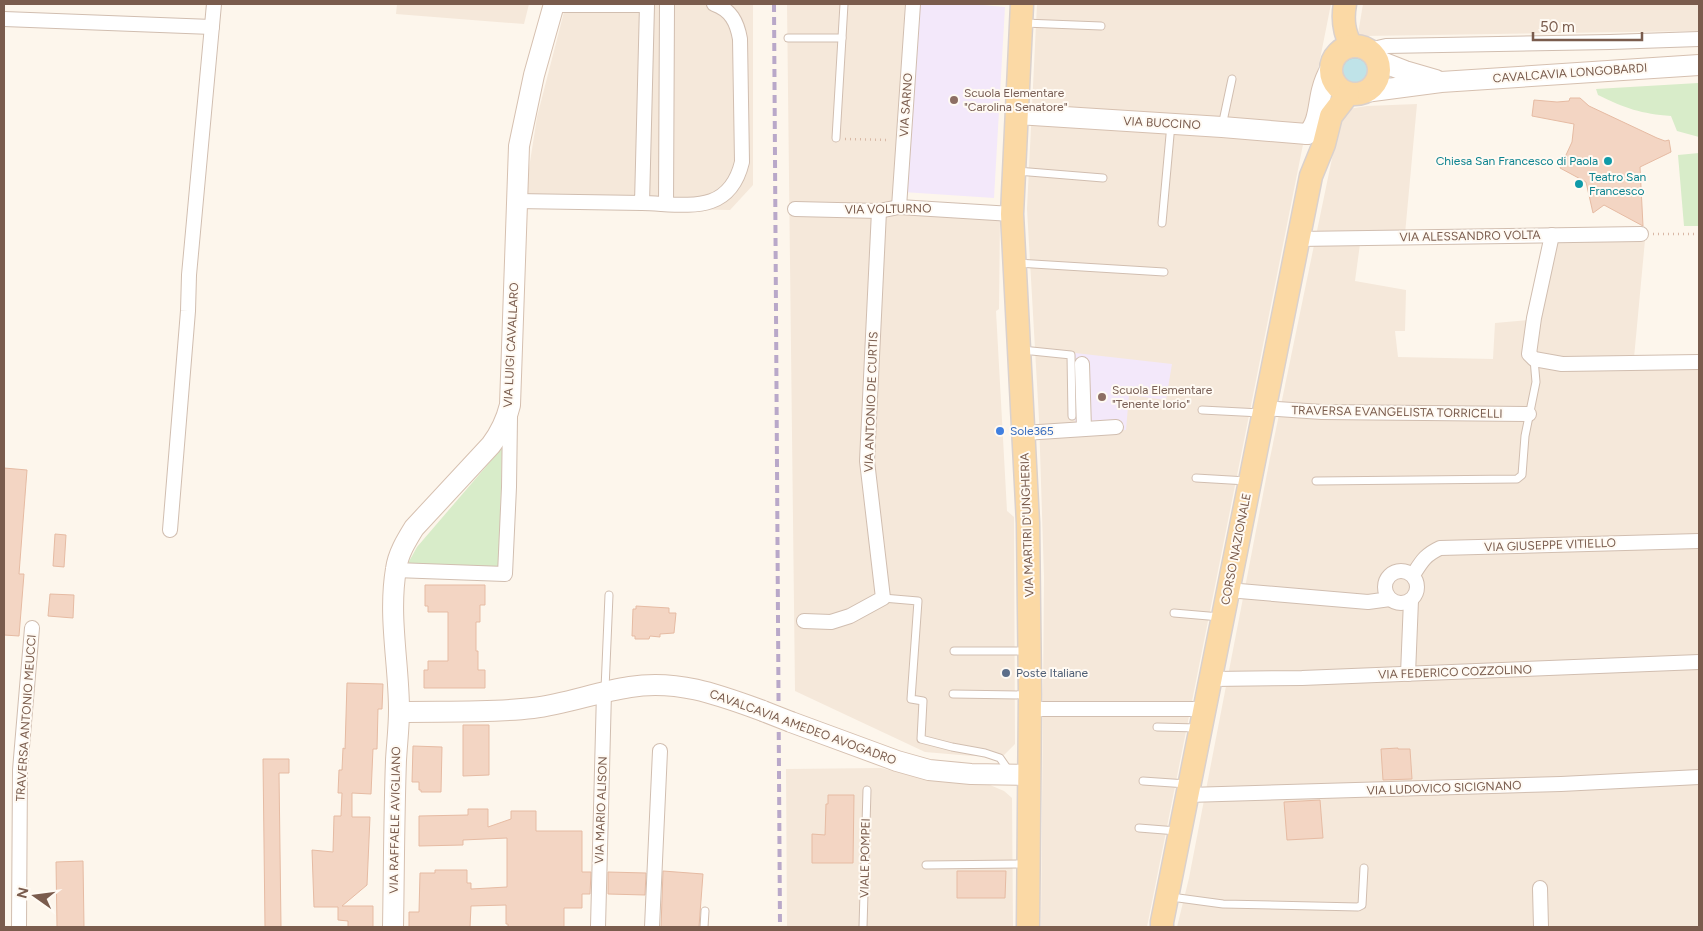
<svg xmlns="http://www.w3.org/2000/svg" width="1703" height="931" viewBox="0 0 1703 931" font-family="Figtree,sans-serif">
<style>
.residential{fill:#f5e8da}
.education{fill:#f3e8fa}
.green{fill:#d8ecc9}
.water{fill:#bfe3e8;stroke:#a5d3da}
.building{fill:#f3d5c3;stroke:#e6bba3}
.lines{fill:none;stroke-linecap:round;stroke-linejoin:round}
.lane-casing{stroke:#d1beb0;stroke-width:9}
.street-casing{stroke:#d1beb0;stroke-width:16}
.secondary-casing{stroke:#d6c0b0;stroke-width:22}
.primary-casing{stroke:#dad1cd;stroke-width:25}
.path{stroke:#d9b8a5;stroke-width:2.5;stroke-dasharray:1 4;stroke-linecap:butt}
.lane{stroke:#fff;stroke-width:7}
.street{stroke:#fff;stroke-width:14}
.secondary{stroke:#fff;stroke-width:20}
.primary{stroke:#fbd9a5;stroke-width:22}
.rail{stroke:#b9a8c9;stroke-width:4;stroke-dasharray:8 5;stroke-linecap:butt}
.secondary-bridge-casing{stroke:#d6c0b0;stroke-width:22;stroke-linecap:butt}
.secondary-bridge{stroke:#fff;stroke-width:20}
.education-dot{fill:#8d6e63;stroke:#fffaf3;stroke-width:2}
.culture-dot{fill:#0f9aa8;stroke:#fffaf3;stroke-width:2}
.shop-dot{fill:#3f7fe0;stroke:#fffaf3;stroke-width:2}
.service-dot{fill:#5c6f8a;stroke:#fffaf3;stroke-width:2}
.labels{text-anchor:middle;stroke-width:4;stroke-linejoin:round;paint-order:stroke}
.street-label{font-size:12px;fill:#7a5c4d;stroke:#fffaf3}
.education-label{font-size:12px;fill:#785e54;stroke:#fffaf3;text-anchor:start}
.culture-label{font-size:12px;fill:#0d838f;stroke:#fffaf3;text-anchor:end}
.shop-label{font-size:12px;fill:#366cbe;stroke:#fffaf3;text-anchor:start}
.service-label{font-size:12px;fill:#4e5e75;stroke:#fffaf3;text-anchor:start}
</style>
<rect width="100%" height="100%" fill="#fdf6ec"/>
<!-- residential -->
<g class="residential">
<polygon points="397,4 529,4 524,24 396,14"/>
<polygon points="566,4 753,4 753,185 730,210 526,206 527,181 537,117"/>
<polygon points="787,4 905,4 894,211 1000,217 999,309 996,311 1007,511 1014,517 1015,744 1004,755 972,756 925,752 795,691"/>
<polygon points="1037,4 1331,4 1147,927 1041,927 1044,577 1039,419 1027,209"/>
<polygon points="1363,4 1699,4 1699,31 1364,36 1358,34"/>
<polygon points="1417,104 1405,234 1360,244 1355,281 1406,290 1405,331 1395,331 1398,357 1493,359 1495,323 1528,320 1545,241 1645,240 1634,358 1699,358 1699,927 1177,927 1189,878 1270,458 1342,110 1367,106"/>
<polygon points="881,768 935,781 990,785 1004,791 1012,798 1013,927 787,927 786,769"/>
</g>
<!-- education -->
<g class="education">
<polygon points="914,4 972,4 1005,7 994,198 903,192"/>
<polygon points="1075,353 1172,364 1166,400 1129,395 1126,430 1041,436 1075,426"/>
</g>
<!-- green -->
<g class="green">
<path d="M 1698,83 L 1699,137 L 1677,131 L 1671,116 C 1642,114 1624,108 1598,95 L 1596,89 Z"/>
<polygon points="1699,153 1699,226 1684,226 1678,155"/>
<polygon points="502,448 499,569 407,565 417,547"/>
</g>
<!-- water -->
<circle class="water" cx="1355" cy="71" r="13"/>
<!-- building -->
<g class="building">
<polygon points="1570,98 1580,98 1589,106 1657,138 1665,141 1669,140 1671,152 1640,167 1643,226 1604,205 1593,213 1586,182 1560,168 1572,142 1574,124 1532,116 1534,100 1557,102 1569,101"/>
<polygon points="4,468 27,470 19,574 24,574 19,636 4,635"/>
<polygon points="55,534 66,535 64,567 53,566"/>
<polygon points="425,585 485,585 485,605 480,605 480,622 476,622 476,651 478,651 478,670 485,670 485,688 424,688 424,670 428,670 428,661 448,661 448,612 428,612 428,606 425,606"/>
<polygon points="50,594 74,595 73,618 48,616"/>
<polygon points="636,606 669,608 669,613 676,613 674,633 660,634 660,637 650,636 649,639 635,639 635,636 632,636 633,609 636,609"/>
<polygon points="347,683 383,684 382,709 378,709 377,749 373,749 371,794 352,793 352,817 370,817 367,885 342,906 373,906 373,927 348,927 348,921 338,920 338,907 314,907 312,850 333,852 334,816 341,816 342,793 338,793 339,770 342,770 343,748 345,749"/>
<polygon points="463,725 489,725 489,775 463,776"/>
<polygon points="413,746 442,747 441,792 421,792 421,790 419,790 419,782 412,782"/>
<polygon points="1398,748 1398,749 1410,749 1412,779 1383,780 1381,749"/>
<polygon points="263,759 289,759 289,773 279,773 281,927 265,927"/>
<polygon points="828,795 854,795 853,863 812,863 812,834 825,835 826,804 828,804"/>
<polygon points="1320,800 1323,838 1287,840 1284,802"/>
<polygon points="468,809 488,809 488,827 511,819 511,811 536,811 536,831 582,831 582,872 591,872 590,894 582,894 582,908 564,908 564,927 508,927 508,924 506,924 506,905 471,906 470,927 409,927 409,912 419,912 420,873 435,873 435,870 467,870 467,883 471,883 471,889 507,887 507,838 463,840 463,845 419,846 419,816 468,815"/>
<polygon points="83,861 84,927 57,927 56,862"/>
<polygon points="663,871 703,874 699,927 661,927"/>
<polygon points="957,871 1006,871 1005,898 957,898"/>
<polygon points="608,872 646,873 645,895 608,894"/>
</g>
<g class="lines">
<!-- lane casing -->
<g class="lane-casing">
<g id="lane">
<polyline points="1024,23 1101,26"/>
<polyline points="788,38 842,38"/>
<polyline points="1222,126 1232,79"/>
<polyline points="836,138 844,4"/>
<polyline points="1017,171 1103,178"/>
<polyline points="1162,223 1171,124"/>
<polyline points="1017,263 1164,272"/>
<polyline points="1022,350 1071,355 1072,416"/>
<polyline points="1202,410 1261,413"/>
<polyline points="1196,478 1247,481"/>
<polyline points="1316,481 1517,479 1522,475 1525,436 1536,382 1534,359"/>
<polyline points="883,598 918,601 911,699 923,701 921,739 952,747 985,753 1000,758 1009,771"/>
<polyline points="1174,613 1220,617"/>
<polyline points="954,651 1027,651"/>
<polyline points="605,689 609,595"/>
<polyline points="953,694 1027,695"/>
<polyline points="1157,727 1198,728"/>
<polyline points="1143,781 1187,784"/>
<polyline points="1139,828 1177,831"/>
<polyline points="926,865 1025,864"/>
<polyline points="1171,897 1223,904 1358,907 1362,905 1364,868"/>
<polyline points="704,927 705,911"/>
<polyline points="863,927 867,790"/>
</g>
</g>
<!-- street casing -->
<g class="street-casing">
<g id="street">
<polyline points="4,19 212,27"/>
<polyline points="1368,50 1386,46 1610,42 1699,39"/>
<polyline points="516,201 642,203 647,5 554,5"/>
<path d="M 642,203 C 686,204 729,216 742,162 L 740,39 C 737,22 731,10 714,4"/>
<polyline points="666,204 667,4"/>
<polyline points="899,207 913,4"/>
<polyline points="795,209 879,211 899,207 1012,214"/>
<polyline points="1552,235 1534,318 1529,354 1534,359 1562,364 1699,362"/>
<polyline points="1298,239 1641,234"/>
<polyline points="1082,364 1084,429"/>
<polyline points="1264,408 1322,412 1529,414"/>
<polyline points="1024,433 1116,427"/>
<polyline points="170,530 188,311 189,275 214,4"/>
<polyline points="395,570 505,574 509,487 510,417"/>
<circle cx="1401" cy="587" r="16"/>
<path d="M 1413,575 C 1422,561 1425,555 1440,548 L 1699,541"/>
<polyline points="1228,590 1368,602 1390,599"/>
<polyline points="804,621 831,622 850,616 883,598 867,461 879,211"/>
<polyline points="1408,674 1411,600"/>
<polyline points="1212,679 1302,678 1699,662"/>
<polyline points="1030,709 1205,709"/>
<polyline points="1188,795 1561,784 1699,777"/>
<polyline points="1540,888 1541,927"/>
<polyline points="19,927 20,770 32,628"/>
<polyline points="598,927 604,692"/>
<polyline points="652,927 660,751"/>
</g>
</g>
<!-- secondary casing -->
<g class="secondary-casing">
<g id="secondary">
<polyline points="1377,60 1405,71 1436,80"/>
<polyline points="1365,92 1441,82 1699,65"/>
<polyline points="1017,114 1222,127 1307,134"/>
<path d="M 1307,134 C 1319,124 1318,105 1322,90 C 1324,82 1327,75 1331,68"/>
<path d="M 399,712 C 443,711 489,713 533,708 C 566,704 597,692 630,687 C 677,679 719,695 763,711"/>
<polyline points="791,722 897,761 929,770 971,774 1029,775"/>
<path d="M 393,927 C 394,871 394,815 396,760 C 397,743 399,727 399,710 C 399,664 388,616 396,569 C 398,554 406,541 414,528 L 491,445 C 501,432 506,421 510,405 L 519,146 L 534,75 L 554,4"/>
</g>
</g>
<!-- primary casing -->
<g class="primary-casing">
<g id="primary">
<polyline points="1022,4 1012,214 1028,523 1030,695 1028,927"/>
<path d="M 1345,4 C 1342,20 1344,32 1351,46"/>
<circle cx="1355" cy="70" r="24"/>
<polyline points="1162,927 1162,922 1311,176 1324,144 1331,116 1348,94"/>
</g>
</g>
<!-- path -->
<g class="path">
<polyline points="845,139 890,140"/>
<polyline points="1653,234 1699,234"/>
</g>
<!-- lane -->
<use href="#lane" class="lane"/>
<!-- street -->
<use href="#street" class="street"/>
<!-- secondary -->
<use href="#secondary" class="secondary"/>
<!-- primary -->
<use href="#primary" class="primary"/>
<!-- rail -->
<polyline class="rail" points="774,4 780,927"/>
<!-- secondary-bridge casing -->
<g class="secondary-bridge-casing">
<polyline id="secondary-bridge" points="763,711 791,722"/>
</g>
<!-- secondary-bridge -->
<use href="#secondary-bridge" class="secondary-bridge"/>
</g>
<!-- markers -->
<g class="education-dot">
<circle cx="954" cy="100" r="5"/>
<circle cx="1102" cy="397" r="5"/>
</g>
<g class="culture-dot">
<circle cx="1608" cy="161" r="5"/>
<circle cx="1579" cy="184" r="5"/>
</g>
<circle class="shop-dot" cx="1000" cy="431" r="5"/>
<circle class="service-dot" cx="1006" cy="673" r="5"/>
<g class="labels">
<!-- street labels -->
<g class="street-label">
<text transform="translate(1570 73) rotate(-4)" y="4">CAVALCAVIA LONGOBARDI</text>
<text transform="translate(906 105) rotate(-86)" y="4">VIA SARNO</text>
<text transform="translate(1162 123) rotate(3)" y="4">VIA BUCCINO</text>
<text transform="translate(888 209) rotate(-1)" y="4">VIA VOLTURNO</text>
<text transform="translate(1470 236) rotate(-1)" y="4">VIA ALESSANDRO VOLTA</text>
<text transform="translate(511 345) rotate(-87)" y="4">VIA LUIGI CAVALLARO</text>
<text transform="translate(871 402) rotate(-88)" y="4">VIA ANTONIO DE CURTIS</text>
<text transform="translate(1397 412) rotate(1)" y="4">TRAVERSA EVANGELISTA TORRICELLI</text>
<text transform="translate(1027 525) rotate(-92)" y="4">VIA MARTIRI D'UNGHERIA</text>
<text transform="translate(1550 545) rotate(-2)" y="4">VIA GIUSEPPE VITIELLO</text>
<text transform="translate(1236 549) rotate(-79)" y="4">CORSO NAZIONALE</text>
<text transform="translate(1455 672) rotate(-2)" y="4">VIA FEDERICO COZZOLINO</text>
<text transform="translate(26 718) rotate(-86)" y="4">TRAVERSA ANTONIO MEUCCI</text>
<text transform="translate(803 727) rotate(20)" y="4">CAVALCAVIA AMEDEO AVOGADRO</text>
<text transform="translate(1444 788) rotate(-2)" y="4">VIA LUDOVICO SICIGNANO</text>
<text transform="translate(601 810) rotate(-88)" y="4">VIA MARIO ALISON</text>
<text transform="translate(395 820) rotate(-89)" y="4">VIA RAFFAELE AVIGLIANO</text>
<text transform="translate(865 858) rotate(-89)" y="4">VIALE POMPEI</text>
</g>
<!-- education labels -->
<g class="education-label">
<text x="964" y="97">Scuola Elementare<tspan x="964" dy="14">"Carolina Senatore"</tspan></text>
<text x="1112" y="394">Scuola Elementare<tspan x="1112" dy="14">"Tenente Iorio"</tspan></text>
</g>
<!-- culture labels -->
<g class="culture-label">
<text x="1598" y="165">Chiesa San Francesco di Paola</text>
<text x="1589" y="181" text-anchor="start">Teatro San<tspan x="1589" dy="14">Francesco</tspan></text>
</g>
<!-- shop labels -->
<g class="shop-label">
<text x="1010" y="435">Sole365</text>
</g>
<!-- service labels -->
<g class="service-label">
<text x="1016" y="677">Poste Italiane</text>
</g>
</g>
<!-- border -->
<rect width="1703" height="931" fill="none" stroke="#7a5c4d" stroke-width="10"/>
<!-- north arrow -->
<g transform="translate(35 896) rotate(284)" stroke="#fffaf3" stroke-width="4" paint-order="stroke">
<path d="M0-4L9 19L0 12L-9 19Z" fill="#7a5c4d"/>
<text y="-8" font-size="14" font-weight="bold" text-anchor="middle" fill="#7a5c4d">N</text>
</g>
<!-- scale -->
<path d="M1533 32v8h109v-8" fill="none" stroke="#7a5c4d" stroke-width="2.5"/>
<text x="1540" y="32" font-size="15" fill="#7a5c4d" stroke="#fffaf3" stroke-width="4" paint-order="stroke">50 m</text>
</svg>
